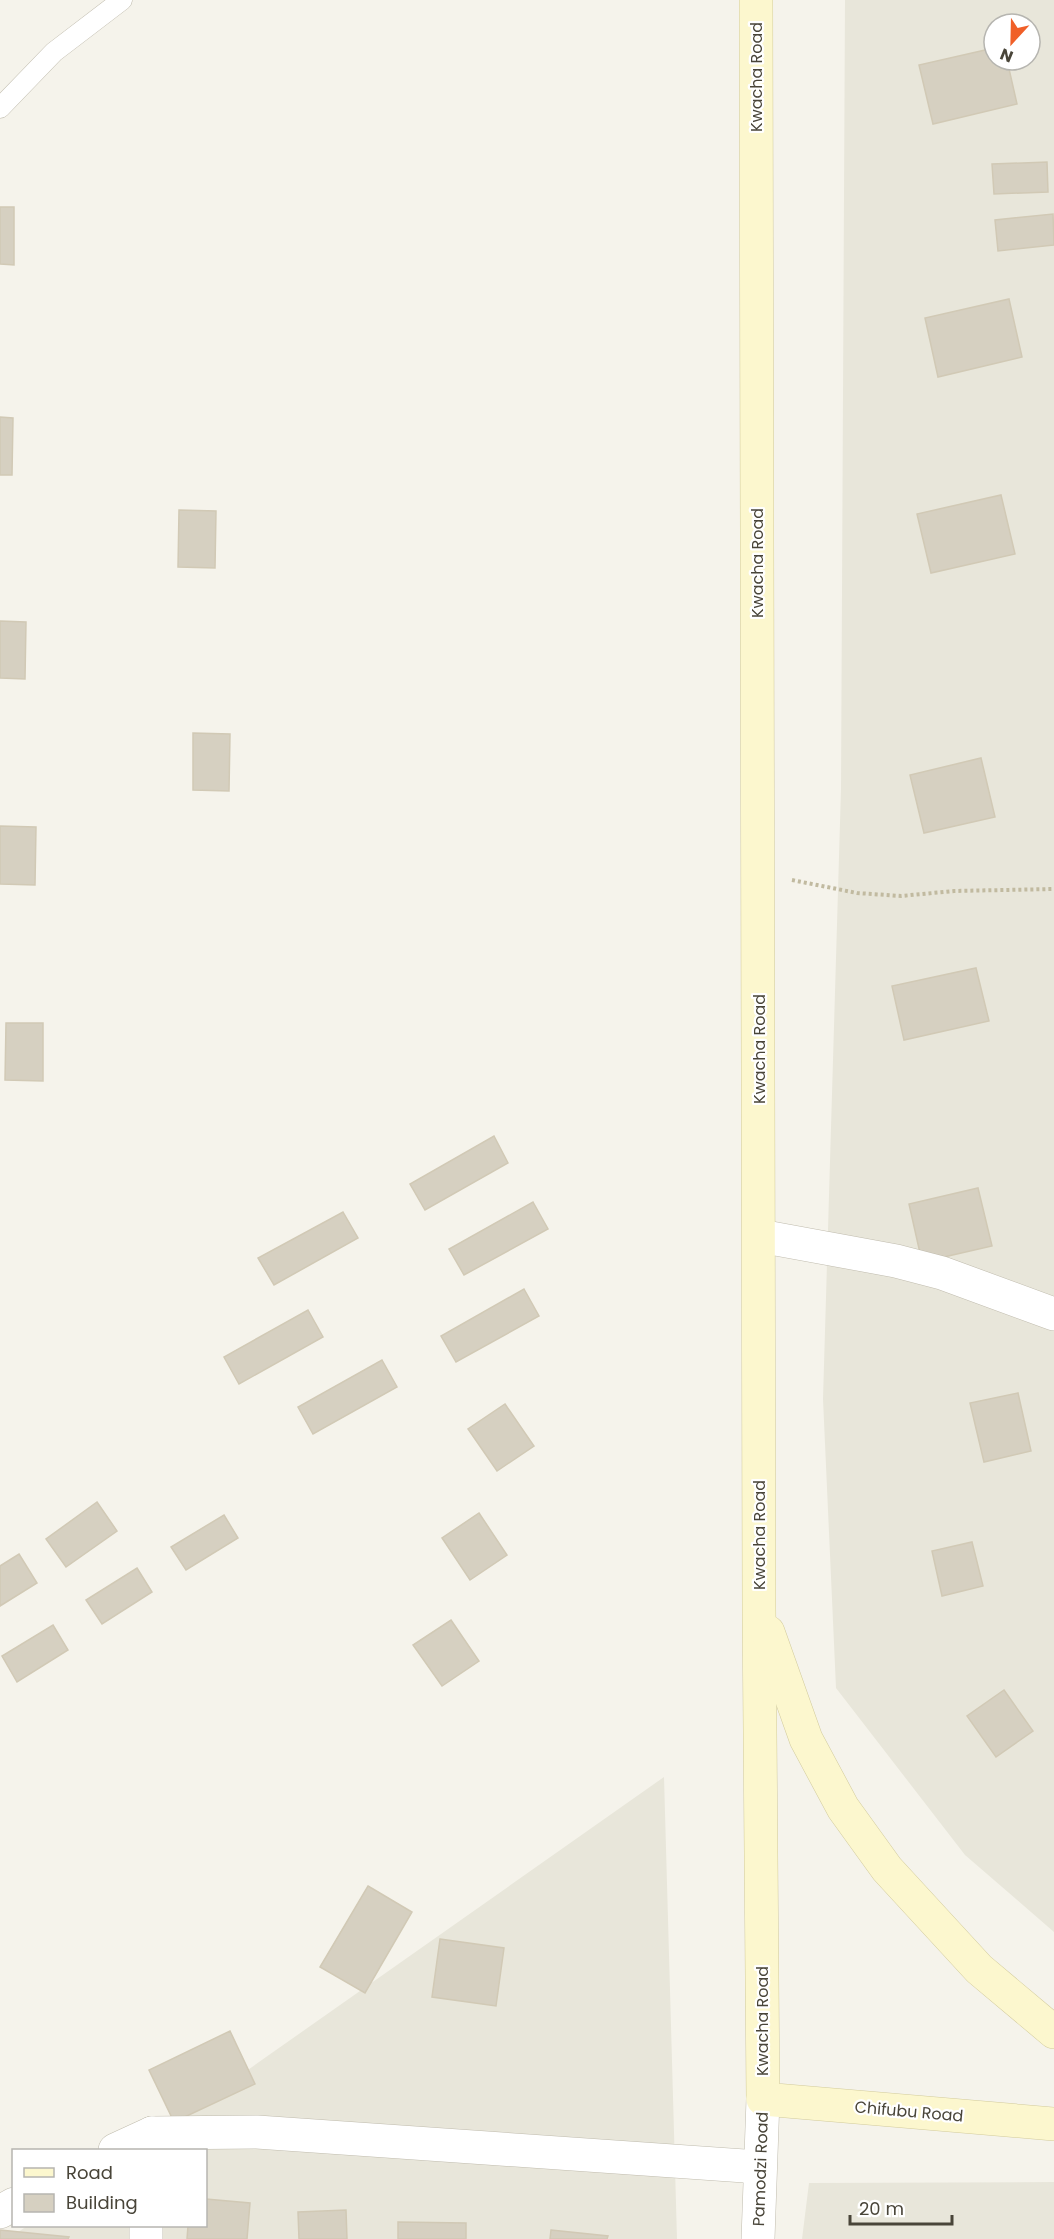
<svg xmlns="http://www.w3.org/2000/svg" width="1054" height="2239" viewBox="0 0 1054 2239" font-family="Poppins,sans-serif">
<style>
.residential{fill:#e8e6da;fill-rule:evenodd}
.building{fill:#d6d0c1;stroke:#d1c9b5;stroke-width:1.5}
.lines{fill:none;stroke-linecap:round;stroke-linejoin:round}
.service-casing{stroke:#c0bcae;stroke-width:21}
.minor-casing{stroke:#c0bcae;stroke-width:34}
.tertiary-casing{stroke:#c0bcae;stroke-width:34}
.secondary-casing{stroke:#d2cb9d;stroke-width:34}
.path{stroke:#c1baa0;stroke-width:4;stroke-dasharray:3 3;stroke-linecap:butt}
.service{stroke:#fff;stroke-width:20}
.minor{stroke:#fff;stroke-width:33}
.tertiary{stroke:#fff;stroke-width:33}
.secondary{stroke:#fcf7ce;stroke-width:33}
.labels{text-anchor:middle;stroke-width:4.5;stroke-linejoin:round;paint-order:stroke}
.street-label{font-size:16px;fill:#494539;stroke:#fff}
</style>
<rect width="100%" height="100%" fill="#f5f3eb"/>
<!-- residential -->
<g class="residential">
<path d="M 845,0 L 1054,0 L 1054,1932 L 965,1855 L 836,1688 L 823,1399 L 841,789 ZM 994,24 L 1030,24 L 1030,60 L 994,60 Z"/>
<polygon points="664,1777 677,2239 8,2239 27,2226 206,2226 206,2150 134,2150"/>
<polygon points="1054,2182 1054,2239 802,2239 809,2183"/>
</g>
<!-- building -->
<g class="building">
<polygon points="994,48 994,60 1007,60 1017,104 933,124 919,65"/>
<polygon points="1047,162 1048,192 994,194 992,164"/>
<polygon points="0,207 14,207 14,265 0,264"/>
<polygon points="1053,214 1054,245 998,251 995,220"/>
<polygon points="1009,299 1022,357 938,377 925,318"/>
<polygon points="0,417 13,418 12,475 0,475"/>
<polygon points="1001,495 1015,554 931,573 917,514"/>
<polygon points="179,510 216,511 215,568 178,567"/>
<polygon points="0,621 26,622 25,679 0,678"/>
<polygon points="193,733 230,734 229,791 193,790"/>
<polygon points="981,758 995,817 924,833 910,775"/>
<polygon points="0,826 36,827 35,885 0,884"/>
<polygon points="976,968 989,1021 904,1040 892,986"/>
<polygon points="6,1023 43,1023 43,1081 5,1080"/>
<polygon points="494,1136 508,1163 425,1210 410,1184"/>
<polygon points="978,1188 992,1246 922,1262 909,1204"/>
<polygon points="533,1202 548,1229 464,1275 449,1249"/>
<polygon points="343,1212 358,1238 274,1285 258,1258"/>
<polygon points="524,1289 539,1316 456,1362 441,1336"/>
<polygon points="308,1310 323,1337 239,1384 224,1357"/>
<polygon points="382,1360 397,1387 313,1434 298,1407"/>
<polygon points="1018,1393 1031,1451 984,1462 970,1403"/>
<polygon points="505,1404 534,1446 497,1471 468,1429"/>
<polygon points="97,1502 117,1531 66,1567 46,1539"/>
<polygon points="479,1513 507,1555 470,1580 442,1538"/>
<polygon points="224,1515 238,1538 186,1570 171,1547"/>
<polygon points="972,1542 983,1586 942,1596 932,1551"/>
<polygon points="19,1554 37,1583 0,1606 0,1566"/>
<polygon points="137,1568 152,1592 102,1624 86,1600"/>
<polygon points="451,1620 479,1661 442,1686 413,1645"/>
<polygon points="53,1625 68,1650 17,1682 2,1656"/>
<polygon points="1004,1690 1033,1731 996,1757 967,1716"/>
<polygon points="368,1886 412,1912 365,1993 320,1967"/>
<polygon points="440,1939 504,1948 496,2006 432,1997"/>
<polygon points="230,2031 255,2084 174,2122 149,2070"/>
<polygon points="206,2199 250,2203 247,2239 187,2239 188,2226 206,2226"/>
<polygon points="346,2210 347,2239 299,2239 298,2212"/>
<polygon points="398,2222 466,2223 466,2239 398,2239"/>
<polygon points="0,2230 69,2237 68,2239 0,2239"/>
<polygon points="551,2230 608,2236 607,2239 550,2239"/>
</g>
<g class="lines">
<!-- service casing -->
<g class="service-casing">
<polyline id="service" points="0,108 54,52 122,0"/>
</g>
<!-- minor casing -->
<g class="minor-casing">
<g id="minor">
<polyline points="760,1236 896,1261 942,1273 1054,1314"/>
<polyline points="115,2150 152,2133"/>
<polyline points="151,2150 152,2133 257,2132 759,2167"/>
<polyline points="0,2212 14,2204"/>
<polyline points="146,2239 146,2226"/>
</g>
</g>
<!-- tertiary casing -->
<g class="tertiary-casing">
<polyline id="tertiary" points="758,2239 763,2099"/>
</g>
<!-- secondary casing -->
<g class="secondary-casing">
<g id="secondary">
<polyline points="756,0 759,1608 763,2099 1054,2124"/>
<polyline points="768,1632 806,1739 843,1808 887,1869 979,1969 1054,2032"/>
</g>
</g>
<!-- path -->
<polyline class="path" points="792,880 857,893 901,896 954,891 1054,889"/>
<!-- service -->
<use href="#service" class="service"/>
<!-- minor -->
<use href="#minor" class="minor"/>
<!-- tertiary -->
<use href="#tertiary" class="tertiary"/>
<!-- secondary -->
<use href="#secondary" class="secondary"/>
</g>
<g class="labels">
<!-- street labels -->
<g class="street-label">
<text transform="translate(756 77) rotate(-90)" y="6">Kwacha Road</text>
<text transform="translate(757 563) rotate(-90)" y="6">Kwacha Road</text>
<text transform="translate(759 1049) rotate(-90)" y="6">Kwacha Road</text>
<text transform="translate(759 1535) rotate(-90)" y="6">Kwacha Road</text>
<text transform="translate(762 2021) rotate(-90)" y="6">Kwacha Road</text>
<text transform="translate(909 2111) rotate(5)" y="6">Chifubu Road</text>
<text transform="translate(760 2169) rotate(-88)" y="6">Pamodzi Road</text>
</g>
</g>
<!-- legend -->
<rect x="12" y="2149" width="195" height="78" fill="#ffffff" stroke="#b6b5b0" stroke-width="1.5"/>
<rect x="24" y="2168" width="30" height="9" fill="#fcf7ce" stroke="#b6b5b0" stroke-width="1.5"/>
<text x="66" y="2179" font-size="18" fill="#494539">Road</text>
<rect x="24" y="2194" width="30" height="18" fill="#d6d0c1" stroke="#b6b5b0" stroke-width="1.5"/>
<text x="66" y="2209" font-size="18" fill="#494539">Building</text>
<!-- north arrow -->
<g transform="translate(1012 42) rotate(202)"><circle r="28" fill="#ffffff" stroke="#b6b5b0" stroke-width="1.5"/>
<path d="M0-4.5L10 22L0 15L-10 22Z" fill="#f05f28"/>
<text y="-9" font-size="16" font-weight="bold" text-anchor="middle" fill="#494539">N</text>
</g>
<!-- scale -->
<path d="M850 2215v9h102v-9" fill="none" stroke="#494539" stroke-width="3"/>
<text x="859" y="2215" font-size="18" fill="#494539" stroke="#ffffff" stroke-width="4.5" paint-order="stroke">20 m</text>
</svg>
